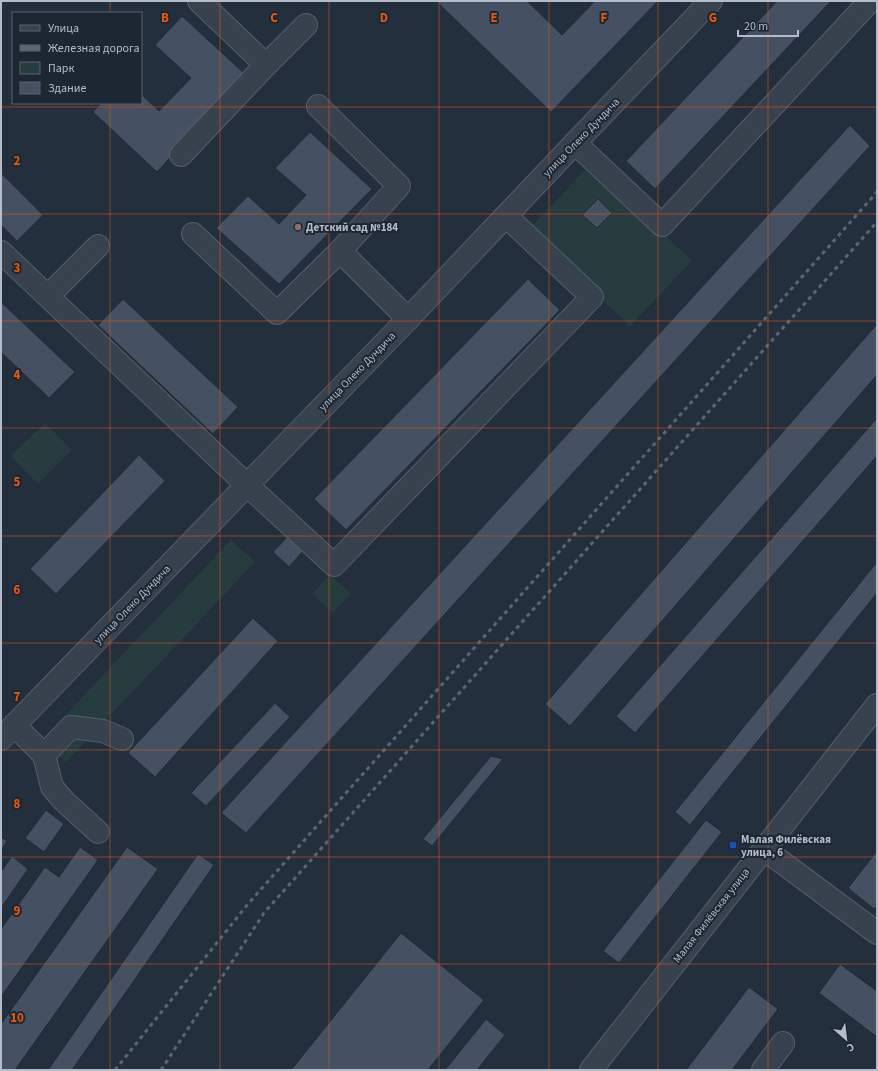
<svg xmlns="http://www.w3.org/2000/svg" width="878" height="1071" viewBox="0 0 878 1071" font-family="'Source Sans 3',sans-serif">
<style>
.green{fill:#263c3f}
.building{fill:#455162;stroke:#1f2835}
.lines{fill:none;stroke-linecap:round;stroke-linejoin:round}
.minor-casing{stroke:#565f6c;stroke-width:24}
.minor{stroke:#38414e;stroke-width:22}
.rail{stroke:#5a6575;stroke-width:3;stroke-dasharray:4 4;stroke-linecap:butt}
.grid{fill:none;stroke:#e8590c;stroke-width:1;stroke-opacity:0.55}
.education-dot{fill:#8d6e63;stroke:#1d2633;stroke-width:1.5}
.transit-dot{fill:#1a4fb4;stroke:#1d2633;stroke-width:1.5}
.labels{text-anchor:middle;stroke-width:4;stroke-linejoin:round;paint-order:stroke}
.street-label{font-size:11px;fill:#b4bcc9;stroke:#1d2633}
.poi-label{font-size:11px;font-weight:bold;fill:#b4bcc9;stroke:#1d2633;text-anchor:start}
.grid-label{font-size:13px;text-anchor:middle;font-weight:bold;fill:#e8590c;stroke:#1d2633;stroke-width:4;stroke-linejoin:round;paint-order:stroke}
</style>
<rect width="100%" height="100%" fill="#242f3e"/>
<!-- green -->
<g class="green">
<polygon points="590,165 692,261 630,326 528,230"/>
<polygon points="45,423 72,450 38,484 11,456"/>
<polygon points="231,540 255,562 66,762 42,740"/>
<polygon points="330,575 351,594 333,613 312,594"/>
</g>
<!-- building -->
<g class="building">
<polygon points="436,1 527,1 562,35 595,1 658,1 551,112"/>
<polygon points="777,1 831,1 655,189 626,161"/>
<polygon points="182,16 246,75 157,172 93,112 101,103 141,103 141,94 159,111 191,78 155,45"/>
<polygon points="850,125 870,146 246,833 221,813"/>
<polygon points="310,132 372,189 279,284 216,228 248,196 279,224 306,195 275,168"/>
<polygon points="1,173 43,215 17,241 1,225"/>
<polygon points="598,199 612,213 597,228 582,215"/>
<polygon points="528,279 560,310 346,530 314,499"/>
<polygon points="123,299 238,407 213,434 98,325"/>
<polygon points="1,302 75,372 49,398 1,352"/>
<polygon points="877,324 877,375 570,726 545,704"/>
<polygon points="877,418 877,456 635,733 616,716"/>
<polygon points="139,455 165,481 56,594 30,569"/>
<polygon points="288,536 304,550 289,567 273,552"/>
<polygon points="877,562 877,593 690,825 675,812"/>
<polygon points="253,618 278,641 155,777 128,753"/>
<polygon points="275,703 290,717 206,806 191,793"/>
<polygon points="491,756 503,759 432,846 423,839"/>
<polygon points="46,810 64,824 44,852 25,838"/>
<polygon points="706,820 722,832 619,963 603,951"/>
<polygon points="1,837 7,841 1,851"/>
<polygon points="80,847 98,860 1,997 1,929 45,867 59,877"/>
<polygon points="127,847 158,869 15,1070 1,1070 1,1024"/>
<polygon points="877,851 877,906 874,909 848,888"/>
<polygon points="198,854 214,865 72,1070 48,1070"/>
<polygon points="12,856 28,869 1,908 1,872"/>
<polygon points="401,933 484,1000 428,1070 291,1070"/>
<polygon points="840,964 877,991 877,1037 819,993"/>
<polygon points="749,987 778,1009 732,1070 686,1070"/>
<polygon points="486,1019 505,1035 477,1070 445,1070"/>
</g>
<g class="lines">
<!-- minor casing -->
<g class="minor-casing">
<g id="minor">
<polyline points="199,1 266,65 306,25"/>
<polyline points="575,143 662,225 870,1"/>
<polyline points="181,155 266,65"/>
<polyline points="193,234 277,313 340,251 399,186 318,106"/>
<polyline points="340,251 408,319"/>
<polyline points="1,252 247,485 334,565 592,297 506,216"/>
<polyline points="48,296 98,246"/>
<polyline points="14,725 44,755 52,787 63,800 98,832"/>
<polyline points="1,739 408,319 575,143 711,1"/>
<polyline points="44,755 71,727 103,731 122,739"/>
<polyline points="764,849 877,933"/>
<polyline points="591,1070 877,705"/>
<polyline points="763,1070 783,1043"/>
</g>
</g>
<!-- minor -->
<use href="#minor" class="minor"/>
<!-- rail -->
<g class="rail">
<polyline points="115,1070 248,904 877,192"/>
<polyline points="161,1070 264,913 877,222"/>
</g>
</g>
<!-- grid -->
<path class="grid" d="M 110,1 L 110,13M 220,1 L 220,1070M 329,1 L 329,1070M 439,1 L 439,1070M 549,1 L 549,1070M 658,1 L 658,1070M 768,1 L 768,1070M 110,103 L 110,1070M 1,107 L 877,107M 1,214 L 877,214M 1,321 L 877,321M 1,428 L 877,428M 1,536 L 877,536M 1,643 L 877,643M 1,750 L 877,750M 1,857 L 877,857M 1,964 L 877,964"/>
<!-- markers -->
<circle class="education-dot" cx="298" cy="227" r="4"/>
<rect class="transit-dot" x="729" y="841" width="8" height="8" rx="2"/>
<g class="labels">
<!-- street labels -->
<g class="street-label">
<text transform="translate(581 137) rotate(-46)" y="4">улица Олеко Дундича</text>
<text transform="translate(357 371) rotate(-46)" y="4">улица Олеко Дундича</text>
<text transform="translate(132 604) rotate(-46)" y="4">улица Олеко Дундича</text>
<text transform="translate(711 915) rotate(-52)" y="4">Малая Филёвская улица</text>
</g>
<!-- poi labels -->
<g class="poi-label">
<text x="306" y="231">Детский сад №184</text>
<text x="741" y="843">Малая Филёвская<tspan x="741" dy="13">улица, 6</tspan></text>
</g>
</g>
<g class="grid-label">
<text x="165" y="22">B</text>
<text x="274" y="22">C</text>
<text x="384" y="22">D</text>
<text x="494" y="22">E</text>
<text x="604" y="22">F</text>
<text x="713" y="22">G</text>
<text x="17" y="165">2</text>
<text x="17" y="272">3</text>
<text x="17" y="379">4</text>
<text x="17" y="486">5</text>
<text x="17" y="594">6</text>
<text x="17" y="701">7</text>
<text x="17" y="808">8</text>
<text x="17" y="915">9</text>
<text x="17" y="1022">10</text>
</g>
<!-- border -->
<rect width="878" height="1071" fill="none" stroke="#b4bcc9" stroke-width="4"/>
<!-- legend -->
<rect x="12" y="12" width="130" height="92" fill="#1d2633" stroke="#59626f"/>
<rect x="20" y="25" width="20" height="6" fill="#38414e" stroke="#59626f"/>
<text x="48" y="32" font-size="12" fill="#b4bcc9">Улица</text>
<rect x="20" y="45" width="20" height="6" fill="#5a6575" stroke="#59626f"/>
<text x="48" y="52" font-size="12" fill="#b4bcc9">Железная дорога</text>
<rect x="20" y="62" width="20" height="12" fill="#263c3f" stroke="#59626f"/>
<text x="48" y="72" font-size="12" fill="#b4bcc9">Парк</text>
<rect x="20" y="82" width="20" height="12" fill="#455162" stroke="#59626f"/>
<text x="48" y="92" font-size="12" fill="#b4bcc9">Здание</text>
<!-- north arrow -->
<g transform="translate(846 1039) rotate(152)" stroke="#1d2633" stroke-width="3" paint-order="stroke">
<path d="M0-3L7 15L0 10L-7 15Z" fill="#b4bcc9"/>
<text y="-6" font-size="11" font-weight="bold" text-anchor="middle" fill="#b4bcc9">С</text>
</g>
<!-- scale -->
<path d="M738 30v6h60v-6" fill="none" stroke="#b4bcc9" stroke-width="2"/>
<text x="744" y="30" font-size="12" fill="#b4bcc9" stroke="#1d2633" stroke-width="3" paint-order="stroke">20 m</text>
</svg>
